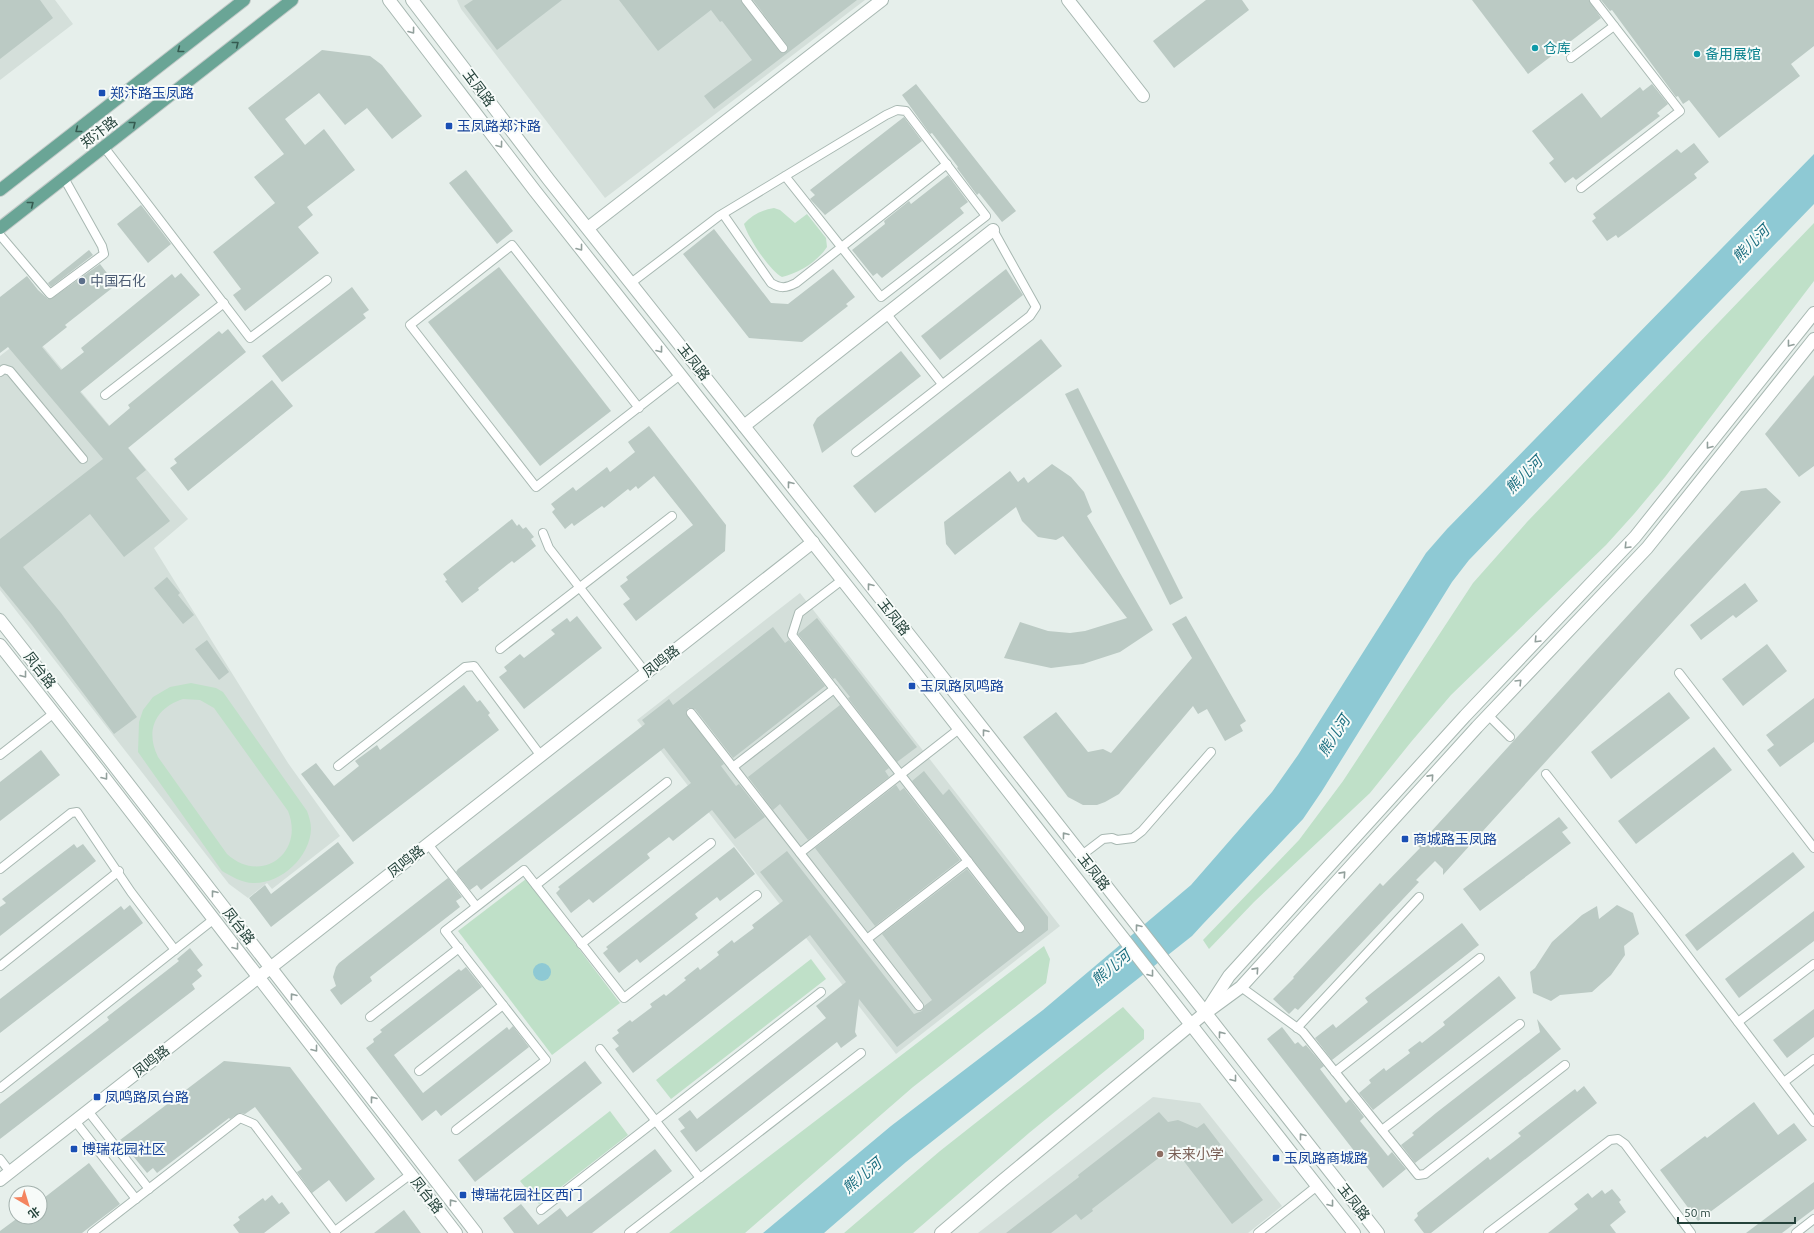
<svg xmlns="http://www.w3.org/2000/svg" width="1814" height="1233" viewBox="0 0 1814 1233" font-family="Ubuntu,'Noto Sans SC',sans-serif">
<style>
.built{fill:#d4dfda}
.green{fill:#bfe0c8;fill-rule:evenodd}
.water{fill:#8ec9d4}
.building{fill:#bbcac4}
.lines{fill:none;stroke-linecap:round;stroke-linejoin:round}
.service-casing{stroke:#a8b8b2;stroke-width:10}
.minor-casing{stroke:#a8b8b2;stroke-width:14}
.tertiary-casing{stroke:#a8b8b2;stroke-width:14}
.primary-casing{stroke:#c2cac8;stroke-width:14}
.service{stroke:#fff;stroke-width:8}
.minor{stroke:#fff;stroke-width:12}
.tertiary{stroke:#fff;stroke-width:12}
.primary{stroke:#6aa596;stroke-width:12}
.oneway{stroke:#92a09c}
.oneway2{stroke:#365b51}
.culture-dot{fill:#0f9aa8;stroke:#f7fbf9;stroke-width:1.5}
.transit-dot{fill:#1a4fb4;stroke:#f7fbf9;stroke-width:1.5}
.service-dot{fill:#5c6f8a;stroke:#f7fbf9;stroke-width:1.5}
.education-dot{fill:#8d6e63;stroke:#f7fbf9;stroke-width:1.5}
.labels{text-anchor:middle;stroke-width:4;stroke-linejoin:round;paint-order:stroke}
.culture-label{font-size:14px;fill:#0d838f;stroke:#f7fbf9;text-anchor:start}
.street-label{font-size:14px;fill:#24423a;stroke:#f7fbf9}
.transit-label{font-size:14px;fill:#164399;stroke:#f7fbf9;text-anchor:start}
.service-label{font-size:14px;fill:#4e5e75;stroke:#f7fbf9;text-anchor:start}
.education-label{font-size:14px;fill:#785e54;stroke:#f7fbf9;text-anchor:start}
.water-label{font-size:15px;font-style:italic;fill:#1c6f80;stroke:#f7fbf9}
</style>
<rect width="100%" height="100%" fill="#e6efeb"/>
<!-- built -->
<g class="built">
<polygon points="0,0 55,0 73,24 0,80"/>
<polygon points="457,0 865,0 605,198 461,9"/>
<polygon points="31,332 188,519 154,548 288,763 340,836 272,889 267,883 248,898 229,884 0,590 0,356"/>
<polygon points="800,593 1060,926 896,1054 637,720"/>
<polygon points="1153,1097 1200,1103 1282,1206 1248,1233 978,1233"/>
</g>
<!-- green -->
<g class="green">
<path d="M 774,208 L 780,210 L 795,223 L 807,214 L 826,238 L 827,247 C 817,262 799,273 782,277 C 770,271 748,238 744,224 C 752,215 762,210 774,208 Z"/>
<polygon points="1814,223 1814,281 1665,477 1634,514 1606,545 1451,695 1411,742 1370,793 1254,902 1209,949 1203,940 1299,840 1343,781 1473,583 1527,522"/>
<path d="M 191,683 L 216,688 L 223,692 L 307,811 C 309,817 311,822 311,829 C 310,857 281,884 253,883 C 242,883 231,876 222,871 L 138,752 L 139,722 L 143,710 L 153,697 L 170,687 ZM 183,699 L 200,700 L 214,708 L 288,811 C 305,853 261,885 227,854 L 158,757 C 145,731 155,708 183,699 Z"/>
<polygon points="526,879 620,1003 552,1055 458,931"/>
<polygon points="1044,946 1050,959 1046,983 913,1087 745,1233 669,1233"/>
<polygon points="811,959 826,979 671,1099 656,1080"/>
<polygon points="1123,1007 1144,1030 1144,1039 1029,1133 913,1233 844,1233 940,1151"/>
<polygon points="610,1111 628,1135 539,1204 520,1181"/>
</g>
<!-- water -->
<g class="water">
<polygon points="1814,154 1814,204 1469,560 1452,582 1322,791 1303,819 1203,924 1192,936 906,1162 824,1233 763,1233 891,1126 1043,1010 1191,885 1272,792 1298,755 1426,553 1447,529"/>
<circle cx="542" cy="972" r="9"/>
</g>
<!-- building -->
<g class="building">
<polygon points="0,0 40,0 53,18 0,59"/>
<polygon points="473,0 562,0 497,50 464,6"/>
<polygon points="619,0 741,0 779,51 783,53 788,50 787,45 753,0 857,0 714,109 704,96 752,60 722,21 720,22 711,10 658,51"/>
<polygon points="1206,0 1242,0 1249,10 1174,68 1153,41"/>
<polygon points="1472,0 1589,0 1601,18 1528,74"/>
<polygon points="1601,0 1814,0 1814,46 1791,64 1800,76 1719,138 1689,100 1683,104 1678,96 1676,97 1612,10 1610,11"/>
<polygon points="322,50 370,56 382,65 422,116 392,139 367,108 345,125 319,93 285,119 305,145 324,129 355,170 307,207 313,215 298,227 319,253 245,311 233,295 241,289 213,252 275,203 254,177 284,154 248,108"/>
<polygon points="916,84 1016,211 1002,222 979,193 977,195 957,168 958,167 932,133 930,134 902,95"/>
<polygon points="1652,84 1668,104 1657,113 1660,116 1576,180 1573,177 1565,183 1549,163 1554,159 1532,131 1582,93 1601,118 1640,87 1643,91"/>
<polygon points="904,117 922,141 825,215 810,199 815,195 810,190"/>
<polygon points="1694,143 1709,162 1694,174 1697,178 1629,230 1618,238 1616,235 1607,241 1592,221 1596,218 1593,214 1677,149 1681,153"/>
<polygon points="466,170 513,231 497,244 449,183"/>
<polygon points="948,175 968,202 960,208 964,213 882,278 877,273 873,276 852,250 885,224 884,221 909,201 911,204"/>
<polygon points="141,205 171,244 148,263 117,224"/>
<polygon points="714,229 771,303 788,304 833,269 855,297 846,304 848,306 802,342 749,338 683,254"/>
<polygon points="89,250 93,255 51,287 48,283"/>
<polygon points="100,264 116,285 65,325 67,327 42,347 61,370 84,352 81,348 172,274 175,278 181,273 200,295 80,392 109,426 130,408 128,405 219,331 222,334 228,329 246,352 128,448 146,470 136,478 170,521 124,557 90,514 23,567 61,613 137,717 114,734 32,625 0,586 0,539 103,459 8,347 0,353 0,297 27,276 38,290 48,299 51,299"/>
<polygon points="499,267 611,411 540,466 428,322"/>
<polygon points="1006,269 1023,295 940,360 921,336"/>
<polygon points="352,287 369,310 363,314 366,318 282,382 262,356"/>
<polygon points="1041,339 1062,366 875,513 853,486"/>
<polygon points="901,351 921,376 822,453 813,425 817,418"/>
<polygon points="1814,375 1814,466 1799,477 1765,434"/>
<polygon points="272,380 293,406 188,491 170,468 177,463 174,459"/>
<polygon points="1078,388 1183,598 1170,605 1065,394"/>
<polygon points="649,426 726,525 725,551 636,621 623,604 630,599 620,586 628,580 626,577 693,525 654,476 638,489 636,486 630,491 628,489 604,508 602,506 574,526 572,523 565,529 552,512 555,509 551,504 573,487 576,491 607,467 610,472 635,452 628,442"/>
<polygon points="1052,464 1071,477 1084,492 1092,512 1087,516 1153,630 1120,652 1083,664 1051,668 1004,658 1020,622 1048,631 1070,633 1085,631 1127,618 1063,536 1056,540 1038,537 1022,521 1016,507 955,555 946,544 944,522 1010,471 1018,482 1024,477 1028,483"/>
<polygon points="1766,488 1781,502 1443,875 1443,869 1435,861 1416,880 1419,882 1319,988 1298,1010 1295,1008 1289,1014 1273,999 1294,978 1293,977 1380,883 1383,886 1420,848 1418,846 1741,491"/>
<polygon points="512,519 517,526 519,524 523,529 526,527 534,537 531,539 536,546 514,563 512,561 478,588 479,590 462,603 445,581 447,580 443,574"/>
<polygon points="167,577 180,593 178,595 194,615 183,624 154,588"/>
<polygon points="1745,583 1758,601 1736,618 1733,615 1701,640 1690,625"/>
<polygon points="577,616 602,648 524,709 499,677 507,671 504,667 520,654 524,658 555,634 551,630 567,618 570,622"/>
<polygon points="1186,616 1246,721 1240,725 1243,731 1225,741 1207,709 1198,714 1193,706 1119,794 1105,802 1097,805 1083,805 1068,797 1023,737 1056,712 1088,752 1103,749 1111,753 1192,658 1172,624"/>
<polygon points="817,618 917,747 897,762 848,698 850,697 835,678 833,679 798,634"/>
<polygon points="773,627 785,643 789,640 825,686 733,758 695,709 688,708 686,713 724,764 721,766 736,786 739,784 765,817 735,839 712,810 673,841 669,837 647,854 650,858 593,903 589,899 571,913 556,893 560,889 558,887 691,783 664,748 481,890 477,885 470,890 456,872 458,869 645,724 642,720 669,699 673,705"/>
<polygon points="207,640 229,672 219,680 195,649"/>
<polygon points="1767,644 1787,671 1743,706 1722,679"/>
<polygon points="464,685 477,702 480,700 490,713 488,715 499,730 353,842 301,774 316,763 334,786 359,766 355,761 377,745 380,750"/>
<polygon points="1669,692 1690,718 1611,779 1591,752"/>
<polygon points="1814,698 1814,742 1780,767 1767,750 1774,745 1766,735"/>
<polygon points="840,705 889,768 885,771 889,777 808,840 780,804 773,810 748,777"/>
<polygon points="1714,747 1732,770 1636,844 1618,821"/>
<polygon points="41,750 60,775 0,821 0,782"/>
<polygon points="924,771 943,795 949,789 1048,917 1048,930 897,1047 859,999 855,1032 857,1036 841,1048 837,1042 696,1152 680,1131 685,1128 678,1119 690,1110 697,1119 826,1018 816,1006 846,982 810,935 633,1073 615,1049 619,1046 612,1038 619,1033 617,1030 630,1020 632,1022 652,1007 650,1004 664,994 666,996 686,980 684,978 698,967 700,970 719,955 717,952 732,940 734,943 754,928 752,925 783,901 760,872 787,851 914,1014 922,1011 924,1006 932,1000 882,934 967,869 1016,931 1020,933 1025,930 1024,925 912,781"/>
<polygon points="896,785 900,791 904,788 960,860 875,926 815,848"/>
<polygon points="1559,817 1568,828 1562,832 1571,843 1480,911 1463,889"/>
<polygon points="338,842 354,863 271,927 249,898 265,885 271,894"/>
<polygon points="74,844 77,848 83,844 96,861 0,936 0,907 6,903 2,899"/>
<polygon points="734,847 755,874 720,901 717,897 695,914 698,918 640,963 637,959 619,973 603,953 608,949 606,947"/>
<polygon points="1793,852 1805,867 1697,951 1685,935"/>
<polygon points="448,878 462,897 456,901 460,907 370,977 372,981 341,1005 330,990 336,986 333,977 336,967 339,963"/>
<polygon points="130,905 143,923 0,1033 0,999 121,906 124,910"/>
<polygon points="1617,905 1633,913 1639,934 1624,946 1625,955 1611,975 1592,992 1560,995 1551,1001 1533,993 1530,972 1535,968 1552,942 1582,915 1597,906 1599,919"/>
<polygon points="1814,911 1814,941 1739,998 1725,979"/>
<polygon points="1462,923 1479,945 1332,1060 1315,1038 1333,1024 1336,1028 1368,1002 1365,998"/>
<polygon points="190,948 203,965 197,970 202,976 192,984 195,989 0,1139 0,1104 109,1020 107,1017 179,961 177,959"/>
<polygon points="466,967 482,987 394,1055 423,1093 507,1027 509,1030 513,1026 529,1047 441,1116 436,1110 422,1121 366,1048 374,1042 373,1039 382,1032 380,1030 459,969 461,971"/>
<polygon points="1499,976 1516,998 1373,1110 1359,1093 1371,1083 1369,1080 1384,1068 1386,1071 1410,1053 1408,1050 1420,1041 1422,1043 1445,1025 1443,1022"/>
<polygon points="1814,1009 1814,1037 1787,1058 1773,1040"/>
<polygon points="1537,1019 1561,1049 1415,1163 1401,1145 1414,1135 1412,1133 1436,1113 1540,1032"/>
<polygon points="1282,1027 1295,1044 1298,1042 1303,1047 1306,1045 1324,1066 1320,1069 1346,1103 1350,1099 1364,1117 1360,1121 1388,1156 1392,1152 1406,1169 1383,1188 1267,1039"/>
<polygon points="224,1061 290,1067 375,1179 346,1202 329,1180 312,1193 297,1172 302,1169 255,1107 245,1114 239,1113 230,1119 229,1118 157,1173 153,1168 147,1173 120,1140"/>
<polygon points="585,1061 602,1083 475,1182 458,1160"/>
<polygon points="1584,1086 1597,1103 1431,1233 1424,1233 1414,1220 1418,1216 1417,1213 1488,1157 1490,1160 1521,1136 1518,1133 1575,1089 1577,1092"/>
<polygon points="1754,1102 1778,1135 1794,1123 1807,1140 1698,1221 1660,1170 1705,1136 1707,1138"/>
<polygon points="1159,1112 1168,1122 1178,1120 1197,1128 1204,1123 1263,1200 1232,1224 1173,1147 1092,1209 1093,1211 1081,1220 1076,1214 1051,1233 1006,1233 1079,1177 1078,1175"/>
<polygon points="655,1149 672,1171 592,1233 514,1233 503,1218 521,1204 538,1225 560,1208 567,1217"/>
<polygon points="89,1163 120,1204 82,1233 0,1233 0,1231 19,1217 40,1217 40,1201"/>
<polygon points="1814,1182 1814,1209 1782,1233 1746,1233"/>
<polygon points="1612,1189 1621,1200 1619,1202 1626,1212 1610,1225 1616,1233 1548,1233 1578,1209 1574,1204 1588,1193 1592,1198 1602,1190 1605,1194"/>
<polygon points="272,1195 279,1204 282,1202 290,1213 264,1233 239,1233 233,1225 240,1220 238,1217 263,1198 265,1201"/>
<polygon points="404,1210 421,1233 374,1233"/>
</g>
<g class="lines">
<!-- service casing -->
<g class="service-casing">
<g id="service">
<polyline points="746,0 783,48"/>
<polyline points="1571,58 1614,26"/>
<polyline points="104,147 250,338 327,280"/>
<polyline points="1581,188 1680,111 1594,0"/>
<path d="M 723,214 L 771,283 C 781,289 786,288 796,283 L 947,164"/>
<polyline points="0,235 50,294 104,254 102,246 64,178"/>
<polyline points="631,283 719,216 886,115 897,110 906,111 986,216 881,297 785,176"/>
<polyline points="886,313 942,384"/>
<polyline points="0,372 4,369 10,371 83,459"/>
<polyline points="105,395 224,303"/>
<polyline points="639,408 512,245 410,325 536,487 680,375"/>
<polyline points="856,452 1030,316 1036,307 993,230"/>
<polyline points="543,533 549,548 646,673"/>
<polyline points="842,580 799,613 792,635 1020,928"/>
<polyline points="500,649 672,516"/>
<polyline points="1679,673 1814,848"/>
<polyline points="691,713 919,1006"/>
<polyline points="1488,715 1510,737"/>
<polyline points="0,755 54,713"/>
<polyline points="338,766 465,667 474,666 541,756"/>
<polyline points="733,767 834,689"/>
<polyline points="1546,774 1661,921 1814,1122"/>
<polyline points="428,844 476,906"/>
<polyline points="800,853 959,729"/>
<polyline points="1082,855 1103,839 1112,838 1117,840 1133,838 1142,831 1211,752"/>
<polyline points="0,869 71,813 77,812 131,892 175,950"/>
<polyline points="536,885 667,782"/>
<polyline points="867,939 968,861"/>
<polyline points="581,944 711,843"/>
<polyline points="0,966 119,871"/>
<polyline points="1241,987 1303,1032 1418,1175 1425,1174 1565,1065"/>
<polyline points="370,1017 459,948"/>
<polyline points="1738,1022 1814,964"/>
<polyline points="1297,1028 1419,897"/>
<polyline points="600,1049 700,1178"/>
<polyline points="419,1071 503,1005"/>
<polyline points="1335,1072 1480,958"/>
<polyline points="1784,1082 1814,1059"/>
<polyline points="0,1088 214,919"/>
<polyline points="88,1111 149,1189"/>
<polyline points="75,1121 136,1199"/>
<polyline points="456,1130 546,1060 445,931 524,870 624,998 757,895"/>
<polyline points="1382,1130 1520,1024"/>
<polyline points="0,1159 10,1172"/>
<polyline points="541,1210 821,992"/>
<polyline points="335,1231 411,1174"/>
<polyline points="92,1233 240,1118 254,1124 336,1233"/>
<polyline points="629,1233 861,1053"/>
<polyline points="1258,1233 1317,1186"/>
<polyline points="1488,1233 1610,1140 1618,1139 1625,1144 1691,1233"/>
<polyline points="1796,1233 1814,1219"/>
</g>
</g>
<!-- minor casing -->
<g class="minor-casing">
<g id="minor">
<polyline points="1068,0 1143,96"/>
<polyline points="588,228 882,0"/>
<polyline points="744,426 993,230"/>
<polyline points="0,620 109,759 476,1233"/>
<polyline points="0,645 97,768 456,1233"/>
<polyline points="0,1180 813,542"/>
<polyline points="941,1233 1002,1181 1205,1013"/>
</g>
</g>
<!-- tertiary casing -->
<g class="tertiary-casing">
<g id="tertiary">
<polyline points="389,0 535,191 911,667 1354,1233"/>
<polyline points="412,0 549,180 926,656 1378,1233"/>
<polyline points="1211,1009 1241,987 1477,727 1647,548 1814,339"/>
<polyline points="1205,1013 1229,976 1465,716 1635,537 1814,313"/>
</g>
</g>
<!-- primary casing -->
<g class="primary-casing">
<g id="primary">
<polyline points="0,190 244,0"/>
<polyline points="0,228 292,0"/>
</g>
</g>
<!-- service -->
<use href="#service" class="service"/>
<!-- minor -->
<use href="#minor" class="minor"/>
<!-- tertiary -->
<use href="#tertiary" class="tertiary"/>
<!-- primary -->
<use href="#primary" class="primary"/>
</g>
<!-- one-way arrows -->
<defs><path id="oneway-chevron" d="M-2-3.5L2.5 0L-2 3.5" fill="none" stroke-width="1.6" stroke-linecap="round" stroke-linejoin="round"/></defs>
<g class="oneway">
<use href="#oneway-chevron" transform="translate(412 31) rotate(53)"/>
<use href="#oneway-chevron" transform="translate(500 145) rotate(53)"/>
<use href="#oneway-chevron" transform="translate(580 248) rotate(52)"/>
<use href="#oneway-chevron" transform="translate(1790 344) rotate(128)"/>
<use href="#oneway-chevron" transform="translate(660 350) rotate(52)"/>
<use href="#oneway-chevron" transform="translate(1709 446) rotate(128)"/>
<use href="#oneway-chevron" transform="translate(790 484) rotate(-128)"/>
<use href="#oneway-chevron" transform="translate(1627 546) rotate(134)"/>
<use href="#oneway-chevron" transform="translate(870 586) rotate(-128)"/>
<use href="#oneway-chevron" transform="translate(1537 640) rotate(134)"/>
<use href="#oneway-chevron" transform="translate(24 675) rotate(52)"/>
<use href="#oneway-chevron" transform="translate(1519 682) rotate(-46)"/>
<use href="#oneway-chevron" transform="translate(985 732) rotate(-128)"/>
<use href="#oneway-chevron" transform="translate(105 777) rotate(52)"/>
<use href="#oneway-chevron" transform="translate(1431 777) rotate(-48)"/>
<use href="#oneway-chevron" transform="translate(1065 835) rotate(-128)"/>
<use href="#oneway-chevron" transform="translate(1343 874) rotate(-48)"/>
<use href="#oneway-chevron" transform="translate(214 893) rotate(-128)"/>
<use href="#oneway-chevron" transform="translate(1138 927) rotate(-128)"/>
<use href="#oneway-chevron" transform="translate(236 947) rotate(52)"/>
<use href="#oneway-chevron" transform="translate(1256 970) rotate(-48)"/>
<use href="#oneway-chevron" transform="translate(1151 974) rotate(52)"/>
<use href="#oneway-chevron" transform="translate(293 996) rotate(-128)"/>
<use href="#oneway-chevron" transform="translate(1221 1034) rotate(-128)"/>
<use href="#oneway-chevron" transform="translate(315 1049) rotate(52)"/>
<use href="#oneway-chevron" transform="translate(1234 1079) rotate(52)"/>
<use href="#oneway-chevron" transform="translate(373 1099) rotate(-128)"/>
<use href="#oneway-chevron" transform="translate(1302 1136) rotate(-128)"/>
<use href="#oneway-chevron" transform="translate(452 1202) rotate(-128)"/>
<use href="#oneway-chevron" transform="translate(1331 1204) rotate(52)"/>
</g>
<g class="oneway2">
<use href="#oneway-chevron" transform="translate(236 44) rotate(-38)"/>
<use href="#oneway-chevron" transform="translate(180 50) rotate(142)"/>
<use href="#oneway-chevron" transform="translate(133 124) rotate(-38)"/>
<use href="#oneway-chevron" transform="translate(78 130) rotate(142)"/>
<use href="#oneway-chevron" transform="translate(31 204) rotate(-38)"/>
</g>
<!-- markers -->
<g class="culture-dot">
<circle cx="1535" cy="48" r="4"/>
<circle cx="1697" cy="54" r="4"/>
</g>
<g class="transit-dot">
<rect x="98" y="89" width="8" height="8" rx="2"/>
<rect x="445" y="122" width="8" height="8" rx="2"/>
<rect x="908" y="682" width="8" height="8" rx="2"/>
<rect x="1401" y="835" width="8" height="8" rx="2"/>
<rect x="93" y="1093" width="8" height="8" rx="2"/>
<rect x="70" y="1145" width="8" height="8" rx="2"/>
<rect x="1272" y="1154" width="8" height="8" rx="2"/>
<rect x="459" y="1191" width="8" height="8" rx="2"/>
</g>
<circle class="service-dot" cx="82" cy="281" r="4"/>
<circle class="education-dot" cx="1160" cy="1154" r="4"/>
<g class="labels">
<!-- culture labels -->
<g class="culture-label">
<text x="1543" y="53">仓库</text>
<text x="1705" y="59">备用展馆</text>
</g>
<!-- street labels -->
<g class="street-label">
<text transform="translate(479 88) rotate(53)" y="5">玉凤路</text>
<text transform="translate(99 132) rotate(-38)" y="5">郑汴路</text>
<text transform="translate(694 362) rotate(52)" y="5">玉凤路</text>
<text transform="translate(894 617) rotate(52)" y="5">玉凤路</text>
<text transform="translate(661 661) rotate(-38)" y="5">凤鸣路</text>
<text transform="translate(40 670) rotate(52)" y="5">凤台路</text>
<text transform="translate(406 861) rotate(-38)" y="5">凤鸣路</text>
<text transform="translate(1094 872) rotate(52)" y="5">玉凤路</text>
<text transform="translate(239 926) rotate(52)" y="5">凤台路</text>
<text transform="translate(151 1061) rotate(-38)" y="5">凤鸣路</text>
<text transform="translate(427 1195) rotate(52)" y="5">凤台路</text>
<text transform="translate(1354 1202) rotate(52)" y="5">玉凤路</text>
</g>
<!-- transit labels -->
<g class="transit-label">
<text x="110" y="98">郑汴路玉凤路</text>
<text x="457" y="131">玉凤路郑汴路</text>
<text x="920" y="691">玉凤路凤鸣路</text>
<text x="1413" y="844">商城路玉凤路</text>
<text x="105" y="1102">凤鸣路凤台路</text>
<text x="82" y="1154">博瑞花园社区</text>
<text x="1284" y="1163">玉凤路商城路</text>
<text x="471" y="1200">博瑞花园社区西门</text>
</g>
<!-- service labels -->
<g class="service-label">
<text x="90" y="286">中国石化</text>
</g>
<!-- education labels -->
<g class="education-label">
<text x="1168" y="1159">未来小学</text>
</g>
<!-- water labels -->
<g class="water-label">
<text transform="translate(1751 244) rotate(-45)" y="5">熊儿河</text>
<text transform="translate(1524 475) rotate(-45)" y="5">熊儿河</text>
<text transform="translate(1334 736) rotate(-57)" y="5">熊儿河</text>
<text transform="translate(1111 968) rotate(-40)" y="5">熊儿河</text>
<text transform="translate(862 1176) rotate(-40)" y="5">熊儿河</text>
</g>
</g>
<!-- north arrow -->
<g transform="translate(28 1205) rotate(142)"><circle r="19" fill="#f7fbf9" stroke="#a3b1ad"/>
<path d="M0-3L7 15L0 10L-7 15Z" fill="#f4845f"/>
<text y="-6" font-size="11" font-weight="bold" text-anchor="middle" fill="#24423a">北</text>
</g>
<!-- scale -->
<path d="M1678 1217v6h117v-6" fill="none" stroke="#24423a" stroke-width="2"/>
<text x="1684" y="1217" font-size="12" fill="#24423a" stroke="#f7fbf9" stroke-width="3" paint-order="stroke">50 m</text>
</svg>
